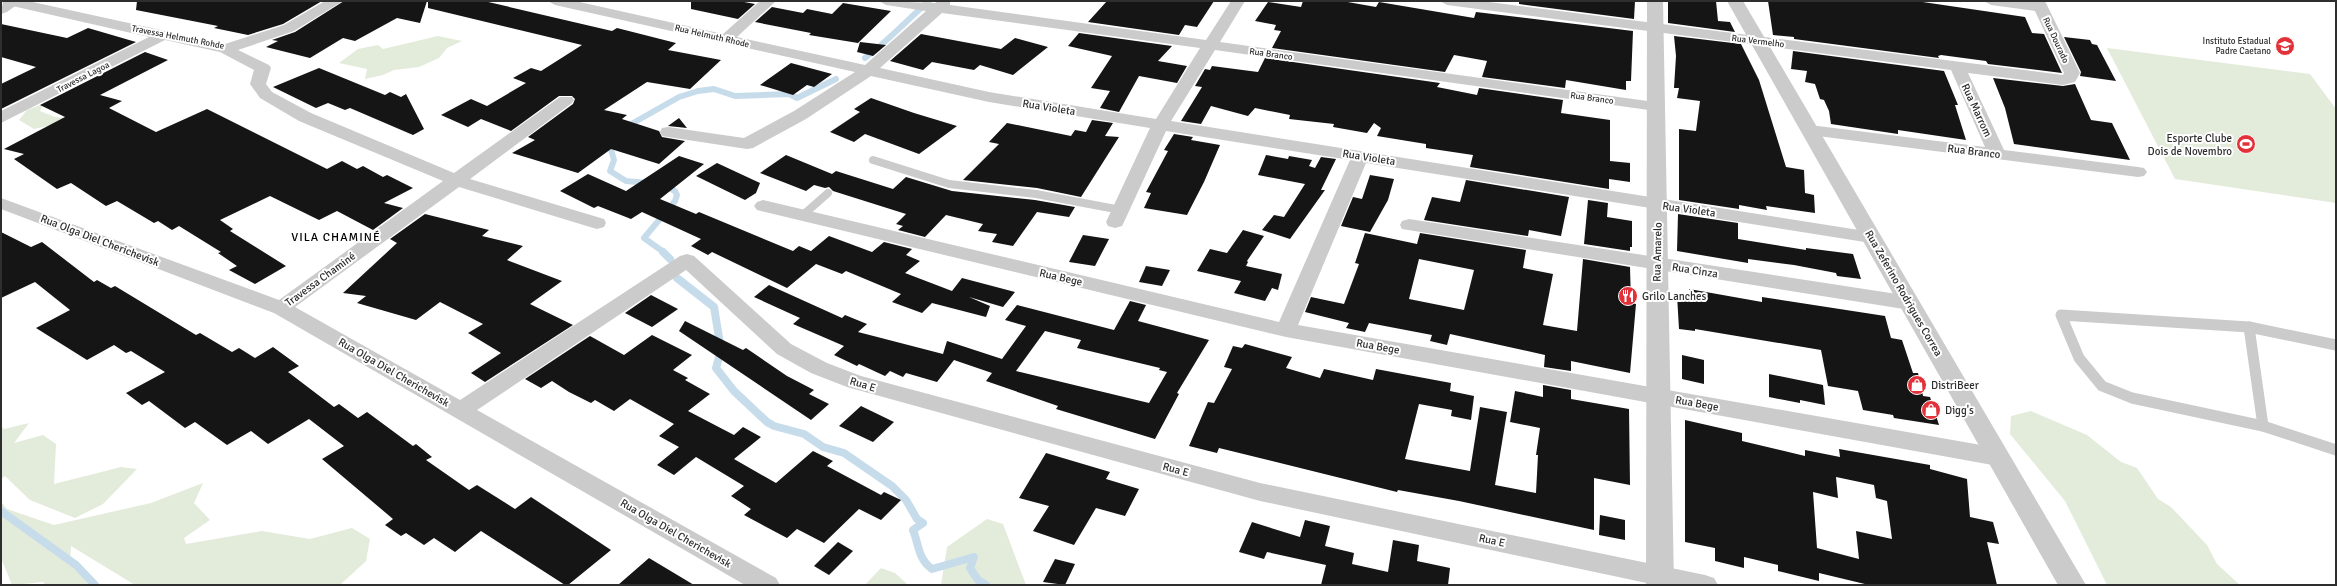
<svg xmlns="http://www.w3.org/2000/svg" width="2337" height="586" viewBox="0 0 2337 586" font-family="Signika,sans-serif">
<style>
.green{fill:#e3ebdb}
.lines{fill:none;stroke-linecap:round;stroke-linejoin:round}
.stream-far1{stroke:#c7dceb;stroke-width:6}
.stream{stroke:#c7dceb;stroke-width:8}
.building{fill:#151515;fill-rule:evenodd}
.service-far1{stroke:#cbcbcb;stroke-width:8}
.service{stroke:#cbcbcb;stroke-width:11}
.minor{fill:#cbcbcb;fill-rule:evenodd}
.tertiary{fill:#cbcbcb;fill-rule:evenodd}
.labels{text-anchor:middle;stroke-width:4;stroke-linejoin:round;paint-order:stroke}
.far-street-label{font-size:9px;fill:#2e2e2e;stroke:#fff}
.far-poi-label{font-size:9px;fill:#2e2e2e;stroke:#fff;text-anchor:end}
.street-label{font-size:11px;fill:#2e2e2e;stroke:#fff}
.poi-label{font-size:11px;fill:#2e2e2e;stroke:#fff;text-anchor:start}
.neighbourhood-label{font-size:12px;letter-spacing:1px;fill:#000;stroke:#fff}
</style>
<rect width="100%" height="100%" fill="#fff"/>
<!-- green -->
<g class="green">
<polygon points="438,36 462,41 447,48 439,58 419,67 394,70 383,75 365,79 367,69 339,63 358,49 378,45 383,49"/>
<polygon points="2107,48 2310,74 2336,109 2336,203 2175,179"/>
<polygon points="43,104 40,111 55,117 80,119 34,129 19,120 27,110"/>
<polygon points="2031,411 2087,435 2121,462 2137,468 2158,499 2171,507 2207,545 2217,564 2240,585 2107,585 2065,501 2010,434 2011,416"/>
<polygon points="29,423 14,443 43,435 56,444 54,484 121,467 137,469 103,504 75,518 30,500 5,476 1,479 1,426 4,429"/>
<polygon points="203,483 194,503 210,520 184,538 186,544 262,531 310,539 352,528 370,539 366,561 340,585 135,585 71,546 70,564 91,585 43,585 44,582 12,585 1,558 1,502 7,509 54,525 151,503"/>
<polygon points="987,519 1003,524 1026,585 941,585 947,547"/>
<polygon points="881,568 895,573 908,585 865,585"/>
</g>
<g class="lines">
<!-- stream-far1 -->
<g class="stream-far1">
<path d="M 865,58 C 888,41 907,20 929,1"/>
<polyline points="626,127 679,97 698,91 714,89 735,96 789,94 797,98 836,79"/>
<polyline points="614,141 610,146 614,160 610,171 626,181 648,183"/>
<polyline points="664,185 675,191 677,195 675,201 644,238 665,253"/>
</g>
<!-- stream -->
<g class="stream">
<polyline points="663,252 670,259"/>
<path d="M 677,278 L 714,307 L 721,350 L 716,368 L 734,391 L 767,422 L 774,426 L 804,434 L 823,447 L 844,453 L 892,486 L 906,500 L 917,519 L 923,523 L 913,530 C 919,545 918,559 932,569 L 974,557 L 970,568 L 978,580 L 986,585"/>
<polyline points="1,511 76,565 95,585"/>
</g>
</g>
<!-- building -->
<g class="building">
<polygon points="137,1 322,1 283,24 248,35 214,28 218,26 136,10"/>
<polygon points="344,1 427,1 420,23 397,18 355,41 343,38 310,58 266,47 278,41 272,40 295,32"/>
<polygon points="428,1 484,1 612,31 617,28 676,43 668,50 721,60 690,89 647,82 604,110 627,115 622,119 659,131 662,137 685,141 659,164 611,149 578,173 512,153 535,140 528,137 573,104 575,99 572,96 559,96 511,131 481,119 468,127 441,115 471,99 487,106 526,83 513,78 531,68 541,71 582,45 428,8"/>
<polygon points="691,1 739,1 755,4 738,19 691,9"/>
<polygon points="1107,1 1214,1 1197,27 1185,25 1179,35 1088,22"/>
<polygon points="1303,1 1342,1 1376,7 1379,2 1474,18 1476,12 1633,31 1631,81 1626,81 1626,90 1566,80 1565,88 1482,77 1487,61 1454,55 1445,72 1272,48 1281,31 1274,30 1276,25 1255,21 1268,2 1301,7"/>
<polygon points="1519,1 1635,1 1634,19 1519,4"/>
<polygon points="1668,1 1716,1 1718,21 1730,22 1735,32 1668,23"/>
<polygon points="1768,1 1916,1 2025,17 2032,33 2044,34 2062,73 1988,64 1986,61 1941,55 1938,56 1939,58 1794,39 1794,37 1773,35"/>
<polygon points="843,3 891,11 858,43 809,35 811,33 755,22 772,7 803,13 807,9 832,14"/>
<polygon points="1,24 67,38 88,28 136,42 1,109 1,84 36,67 1,57"/>
<polygon points="1079,33 1172,46 1158,61 1187,66 1177,83 1139,76 1119,112 1100,108 1110,91 1091,88 1112,56 1068,46"/>
<polygon points="921,34 1001,49 1015,38 1048,47 1013,75 980,65 974,70 932,62 923,70 890,61"/>
<polygon points="1674,36 1741,44 1759,80 1786,167 1804,170 1805,193 1814,195 1815,213 1766,206 1767,210 1739,205 1739,209 1679,200 1679,129 1696,131 1700,101 1677,98 1679,88 1674,88 1676,56"/>
<polygon points="2064,37 2090,40 2092,44 2097,45 2116,81 2080,76 2081,72"/>
<polygon points="860,42 886,45 873,56 857,52"/>
<polygon points="1793,51 1944,71 1958,105 1955,105 1966,140 1898,130 1898,134 1831,124 1829,111 1824,100 1820,99 1815,84 1805,82 1807,71 1791,69"/>
<polygon points="145,52 168,60 100,95 122,101 109,108 156,132 207,109 327,169 342,161 357,169 363,166 383,177 387,175 413,188 384,203 403,208 373,230 337,211 319,220 270,196 220,220 233,229 230,231 286,266 255,284 229,270 237,266 218,253 221,252 179,226 172,230 158,221 154,223 117,201 106,206 71,183 57,189 14,159 24,154 4,149 65,117 40,105"/>
<polygon points="1265,58 1440,83 1437,87 1477,95 1479,88 1563,100 1561,113 1610,120 1610,161 1630,163 1630,182 1609,179 1609,189 1470,167 1473,155 1426,148 1426,144 1377,136 1381,128 1374,123 1367,133 1333,127 1334,124 1289,119 1290,115 1255,108 1248,116 1211,106 1201,124 1181,121 1202,87 1195,86 1205,69 1210,70 1212,66 1258,72"/>
<polygon points="791,63 832,74 814,87 807,85 793,95 760,85"/>
<polygon points="319,68 385,95 390,92 401,97 406,94 424,129 413,135 350,108 345,110 328,103 316,108 273,87"/>
<polygon points="1993,78 2063,86 2075,84 2091,120 2112,123 2130,160 2014,144 2005,108"/>
<polygon points="871,98 914,113 957,126 919,154 865,134 854,142 830,132 860,112 854,109"/>
<polygon points="679,118 687,128 668,126"/>
<polygon points="1092,120 1113,123 1105,136 1119,137 1081,197 1037,188 963,180 999,144 989,142 1007,123 1071,136 1075,130 1086,132"/>
<polygon points="1174,134 1193,137 1191,140 1220,145 1204,182 1187,215 1144,208 1151,193 1146,192 1168,151 1164,150"/>
<polygon points="786,155 832,174 836,171 893,189 906,177 952,191 1035,200 1075,207 1069,217 1037,212 1013,246 992,242 997,234 978,231 983,224 946,215 925,237 898,230 903,226 896,224 906,214 833,191 829,187 825,188 814,185 806,191 760,173"/>
<polygon points="1266,155 1288,159 1289,156 1312,160 1309,166 1315,168 1321,157 1336,159 1321,190 1325,190 1290,239 1262,230 1274,215 1284,217 1305,184 1258,175"/>
<polygon points="679,156 704,164 660,199 696,214 699,212 793,251 799,246 811,251 829,236 872,252 884,242 912,249 906,255 920,261 905,273 952,291 962,278 1015,292 1003,307 969,297 990,306 986,317 932,303 922,313 892,302 901,294 846,271 842,274 816,264 787,288 712,252 708,255 691,246 701,239 642,212 631,219 598,206 594,208 560,191 588,174 626,191"/>
<polygon points="717,163 760,183 756,193 745,200 696,176"/>
<polygon points="1370,175 1394,179 1388,200 1370,232 1341,226 1353,197 1362,199"/>
<polygon points="1466,180 1569,197 1561,236 1529,230 1528,236 1424,220 1432,197 1460,202"/>
<polygon points="1588,200 1608,203 1607,217 1632,221 1632,247 1630,247 1630,251 1584,244"/>
<polygon points="425,214 489,230 482,236 523,246 507,260 562,281 530,304 573,325 485,382 471,373 501,353 468,333 483,324 440,302 416,320 357,303 366,296 343,293 397,243 390,239"/>
<polygon points="1678,214 1738,223 1738,239 1806,250 1806,248 1853,254 1861,279 1837,276 1836,273 1794,265 1748,259 1748,263 1677,251"/>
<polygon points="1243,230 1264,236 1247,261 1248,262 1246,266 1282,274 1278,290 1272,288 1265,301 1234,293 1241,281 1197,271 1210,249 1227,253"/>
<polygon points="1,232 31,247 42,242 94,282 97,280 111,288 115,286 196,335 200,333 232,352 239,348 255,358 273,347 299,366 288,372 334,407 339,404 358,418 367,412 413,446 416,444 432,457 426,460 469,490 477,485 515,509 531,497 611,550 568,585 565,585 481,531 455,552 434,538 424,545 406,533 401,536 385,525 393,519 322,459 344,446 309,419 268,444 251,431 227,445 195,422 185,428 149,401 142,405 126,393 165,372 131,351 126,353 114,345 87,360 36,328 70,310 35,282 1,298"/>
<path d="M 1365,233 L 1417,244 L 1420,233 L 1526,250 L 1523,268 L 1553,274 L 1543,325 L 1577,331 L 1583,259 L 1630,267 L 1631,303 L 1636,304 L 1630,373 L 1571,361 L 1571,371 L 1544,367 L 1545,355 L 1450,334 L 1447,345 L 1430,341 L 1432,335 L 1369,323 L 1365,332 L 1346,328 L 1349,323 L 1305,312 L 1311,297 L 1344,304 L 1359,264 L 1355,263 ZM 1419,259 L 1474,270 L 1464,310 L 1409,299 Z"/>
<polygon points="1083,235 1109,239 1095,266 1069,262"/>
<polygon points="1146,266 1170,270 1162,286 1139,282"/>
<path d="M 769,285 L 842,318 L 845,315 L 867,324 L 858,332 L 943,354 L 947,341 L 1002,359 L 1026,326 L 1005,320 L 1017,305 L 1114,330 L 1130,301 L 1146,305 L 1138,321 L 1209,340 L 1177,393 L 1179,394 L 1155,439 L 1056,409 L 1058,406 L 986,381 L 992,373 L 954,360 L 937,382 L 906,373 L 903,377 L 890,371 L 885,376 L 859,364 L 857,366 L 834,355 L 844,346 L 793,324 L 800,318 L 754,297 ZM 1045,331 L 1081,340 L 1077,348 L 1160,368 L 1159,370 L 1167,372 L 1149,403 L 1016,371 Z"/>
<polygon points="1689,289 1762,302 1762,297 1885,316 1891,338 1902,340 1913,373 1918,373 1923,396 1930,397 1939,425 1894,418 1893,415 1863,410 1858,391 1828,386 1821,350 1695,329 1695,331 1679,329 1677,295 1689,297"/>
<polygon points="651,295 678,309 652,327 625,313"/>
<polygon points="685,321 743,350 746,348 787,376 814,390 809,394 829,404 811,420 679,331"/>
<polygon points="652,335 692,355 673,370 688,378 685,380 710,394 688,411 734,435 743,427 761,437 734,459 776,483 813,451 833,461 827,466 881,495 884,492 901,500 881,520 859,509 824,543 797,529 787,538 744,515 751,509 731,496 744,486 696,457 674,475 657,465 679,447 659,436 674,424 630,399 614,411 595,400 591,403 569,392 552,381 541,388 525,379 590,336 624,355"/>
<polygon points="1245,344 1292,357 1286,368 1320,378 1324,369 1373,380 1376,369 1451,383 1450,391 1474,396 1471,420 1451,416 1452,410 1419,404 1405,459 1470,471 1480,407 1507,412 1495,485 1536,493 1538,455 1536,455 1540,428 1510,422 1515,391 1543,397 1543,385 1571,390 1571,399 1629,409 1630,485 1594,478 1594,530 1459,501 1398,490 1397,492 1219,448 1217,453 1189,446 1208,402 1214,403 1232,369 1224,367 1233,346 1242,348"/>
<polygon points="1682,355 1704,360 1704,384 1682,379"/>
<polygon points="1769,374 1823,385 1825,405 1800,400 1800,403 1769,397"/>
<polygon points="861,406 894,422 873,442 839,426"/>
<path d="M 1685,420 L 1742,433 L 1742,441 L 1805,456 L 1805,450 L 1840,457 L 1839,449 L 1930,465 L 1930,469 L 1967,479 L 1970,517 L 1993,522 L 1999,544 L 1987,542 L 1997,585 L 1869,585 L 1819,573 L 1819,581 L 1778,571 L 1778,565 L 1744,557 L 1744,568 L 1715,561 L 1715,548 L 1685,542 ZM 1836,477 L 1874,485 L 1876,498 L 1887,501 L 1892,539 L 1856,531 L 1859,559 L 1817,548 L 1813,492 L 1838,498 Z"/>
<polygon points="1046,453 1110,472 1106,479 1139,489 1125,516 1096,508 1074,545 1033,531 1049,506 1019,498"/>
<polygon points="1600,515 1625,520 1625,540 1599,535"/>
<polygon points="1305,520 1330,526 1325,546 1354,553 1352,564 1388,572 1393,540 1419,545 1417,561 1450,568 1448,585 1321,585 1326,565 1267,552 1264,559 1239,552 1252,522 1300,537"/>
<polygon points="838,542 853,551 829,575 814,566"/>
<polygon points="649,558 694,585 618,585"/>
<polygon points="1055,559 1075,564 1065,585 1043,582"/>
</g>
<g class="lines">
<!-- service-far1 -->
<g class="service-far1">
<polyline points="873,160 949,184 1036,194 1121,210"/>
<polyline points="803,215 828,193"/>
</g>
<!-- service -->
<g class="service">
<polyline points="2249,327 2263,426"/>
<polyline points="2336,345 2249,327 2061,315 2079,358 2102,386 2132,398 2263,426 2336,450"/>
</g>
<!-- minor -->
<g class="minor">
<polygon points="6,1 28,1 225,44 284,25 325,1 343,1 294,31 238,50 269,65 271,68 266,84 272,92 311,113 454,173 560,97 572,97 574,100 572,103 470,179 604,219 606,223 604,227 597,229 590,227 459,187 295,307 460,400 680,256 687,254 694,256 791,344 827,363 861,376 1260,483 1705,575 1714,578 1718,585 1656,585 1260,501 847,387 811,373 777,354 686,270 477,410 776,578 780,585 745,585 274,313 1,209 1,198 279,300 443,181 299,121 260,98 250,84 254,70 220,52 165,40 1,123 1,111 149,37 8,5"/>
<path d="M 548,1 L 575,1 L 723,34 L 760,1 L 776,1 L 737,37 L 865,65 L 926,11 L 886,5 L 879,1 L 935,3 L 938,1 L 950,1 L 950,5 L 1206,40 L 1231,1 L 1245,1 L 1220,42 L 1662,103 L 1664,106 L 1662,109 L 1656,111 L 1215,50 L 1171,121 L 1878,233 L 1880,237 L 1878,241 L 1871,243 L 1366,163 L 1298,325 L 1998,448 L 2006,451 L 2010,457 L 2006,463 L 1998,466 L 1286,337 L 757,210 L 754,206 L 757,202 L 763,200 L 1279,322 L 1350,160 L 1166,131 L 1124,222 L 1122,226 L 1115,228 L 1108,226 L 1106,222 L 1150,128 L 989,102 L 871,76 L 806,119 L 753,148 L 747,149 L 668,137 L 662,136 L 660,132 L 662,128 L 668,127 L 744,138 L 794,111 L 855,72 L 555,5 ZM 942,13 L 1200,48 L 1156,119 L 989,92 L 880,68 Z"/>
<polygon points="1440,1 1481,1 2063,75 2064,73 2035,11 1991,5 1984,1 2045,1 2080,73 2075,82 2063,85 1968,73 2004,150 2138,167 2144,168 2147,172 2144,176 2138,177 1810,135 1804,134 1802,130 1804,126 1810,125 1985,147 1951,70 1447,5"/>
<polygon points="1409,219 1910,296 1917,298 1920,303 1917,308 1910,310 1402,229 1400,225 1402,221"/>
</g>
<!-- tertiary -->
<g class="tertiary">
<polygon points="3,1 22,1 7,12 1,14"/>
<polygon points="1647,1 1663,1 1674,585 1646,585"/>
<polygon points="1727,1 1743,1 2086,585 2058,585"/>
</g>
</g>
<!-- icons -->
<defs>
<g id="school-disc" transform="scale(1)"><circle r="9.5" fill="#e33139" stroke="#fff"/><path d="M0-5L7-2L0 1L-7-2ZM-4 1L0 2.5L4 1V4Q0 6-4 4Z" fill="#fff"/></g>
<g id="stadium-disc" transform="scale(1)"><circle r="9.5" fill="#e33139" stroke="#fff"/><path d="M0-5a6.5 5 0 1 0 0 10a6.5 5 0 1 0 0-10ZM-3.5-1.8h7v3.6h-7Z" fill="#fff"/></g>
<g id="restaurant-disc" transform="scale(1)"><circle r="9.5" fill="#e33139" stroke="#fff"/><path d="M-5-6h1v4h1v-4h1v4h1v-4h1v5L-1.5 .5V6h-2V.5L-5-1ZM5-6V6H3V1.5H1.5Q1.5-4 5-6Z" fill="#fff"/></g>
<g id="shop-disc" transform="scale(1)"><circle r="9.5" fill="#e33139" stroke="#fff"/><path d="M-5-2.5h2.3a2.7 3.5 0 0 1 5.4 0H5L5.5 6h-11ZM-1.5-2.5h3a1.5 2.3 0 0 0-3 0Z" fill="#fff"/></g>
</defs>
<g fill-rule="evenodd">
<use href="#school-disc" x="2285" y="46"/>
<use href="#stadium-disc" x="2246" y="144"/>
<use href="#restaurant-disc" x="1628" y="296"/>
<use href="#shop-disc" x="1917" y="385"/>
<use href="#shop-disc" x="1931" y="410"/>
</g>
<g class="labels">
<!-- far-street labels -->
<g class="far-street-label">
<text transform="translate(712 36) rotate(13)" y="3">Rua Helmuth Rhode</text>
<text transform="translate(178 37) rotate(11)" y="3">Travessa Helmuth Rohde</text>
<text transform="translate(2056 40) rotate(65)" y="3">Rua Dourado</text>
<text transform="translate(1758 41) rotate(7)" y="3">Rua Vermelho</text>
<text transform="translate(1271 54) rotate(8)" y="3">Rua Branco</text>
<text transform="translate(83 77) rotate(-27)" y="3">Travessa Lagoa</text>
<text transform="translate(1592 98) rotate(8)" y="3">Rua Branco</text>
</g>
<!-- far-poi labels -->
<g class="far-poi-label">
<text x="2271" y="44">Instituto Estadual<tspan x="2271" dy="10">Padre Caetano</tspan></text>
</g>
<!-- street labels -->
<g class="street-label">
<text transform="translate(1049 107) rotate(9)" y="4">Rua Violeta</text>
<text transform="translate(1977 110) rotate(65)" y="4">Rua Marrom</text>
<text transform="translate(1974 151) rotate(7)" y="4">Rua Branco</text>
<text transform="translate(1369 157) rotate(9)" y="4">Rua Violeta</text>
<text transform="translate(1689 209) rotate(8)" y="4">Rua Violeta</text>
<text transform="translate(100 240) rotate(21)" y="4">Rua Olga Diel Cherichevisk</text>
<text transform="translate(1657 252) rotate(-89)" y="4">Rua Amarelo</text>
<text transform="translate(1695 270) rotate(9)" y="4">Rua Cinza</text>
<text transform="translate(1061 277) rotate(13)" y="4">Rua Bege</text>
<text transform="translate(320 279) rotate(-36)" y="4">Travessa Chaminé</text>
<text transform="translate(1904 293) rotate(60)" y="4">Rua Zeferino Rodrigues Correa</text>
<text transform="translate(1378 346) rotate(10)" y="4">Rua Bege</text>
<text transform="translate(394 372) rotate(30)" y="4">Rua Olga Diel Cherichevisk</text>
<text transform="translate(863 384) rotate(17)" y="4">Rua E</text>
<text transform="translate(1697 403) rotate(10)" y="4">Rua Bege</text>
<text transform="translate(1176 469) rotate(15)" y="4">Rua E</text>
<text transform="translate(676 533) rotate(30)" y="4">Rua Olga Diel Cherichevisk</text>
<text transform="translate(1492 540) rotate(12)" y="4">Rua E</text>
</g>
<!-- poi labels -->
<g class="poi-label">
<text x="2232" y="142" text-anchor="end">Esporte Clube<tspan x="2232" dy="13">Dois de Novembro</tspan></text>
<text x="1642" y="300">Grilo Lanches</text>
<text x="1931" y="389">DistriBeer</text>
<text x="1945" y="414">Digg's</text>
</g>
<!-- neighbourhood labels -->
<g class="neighbourhood-label">
<text x="336" y="241">VILA CHAMINÉ</text>
</g>
</g>
<!-- border -->
<rect width="2337" height="586" fill="none" stroke="#2e2e2e" stroke-width="4"/>
</svg>
